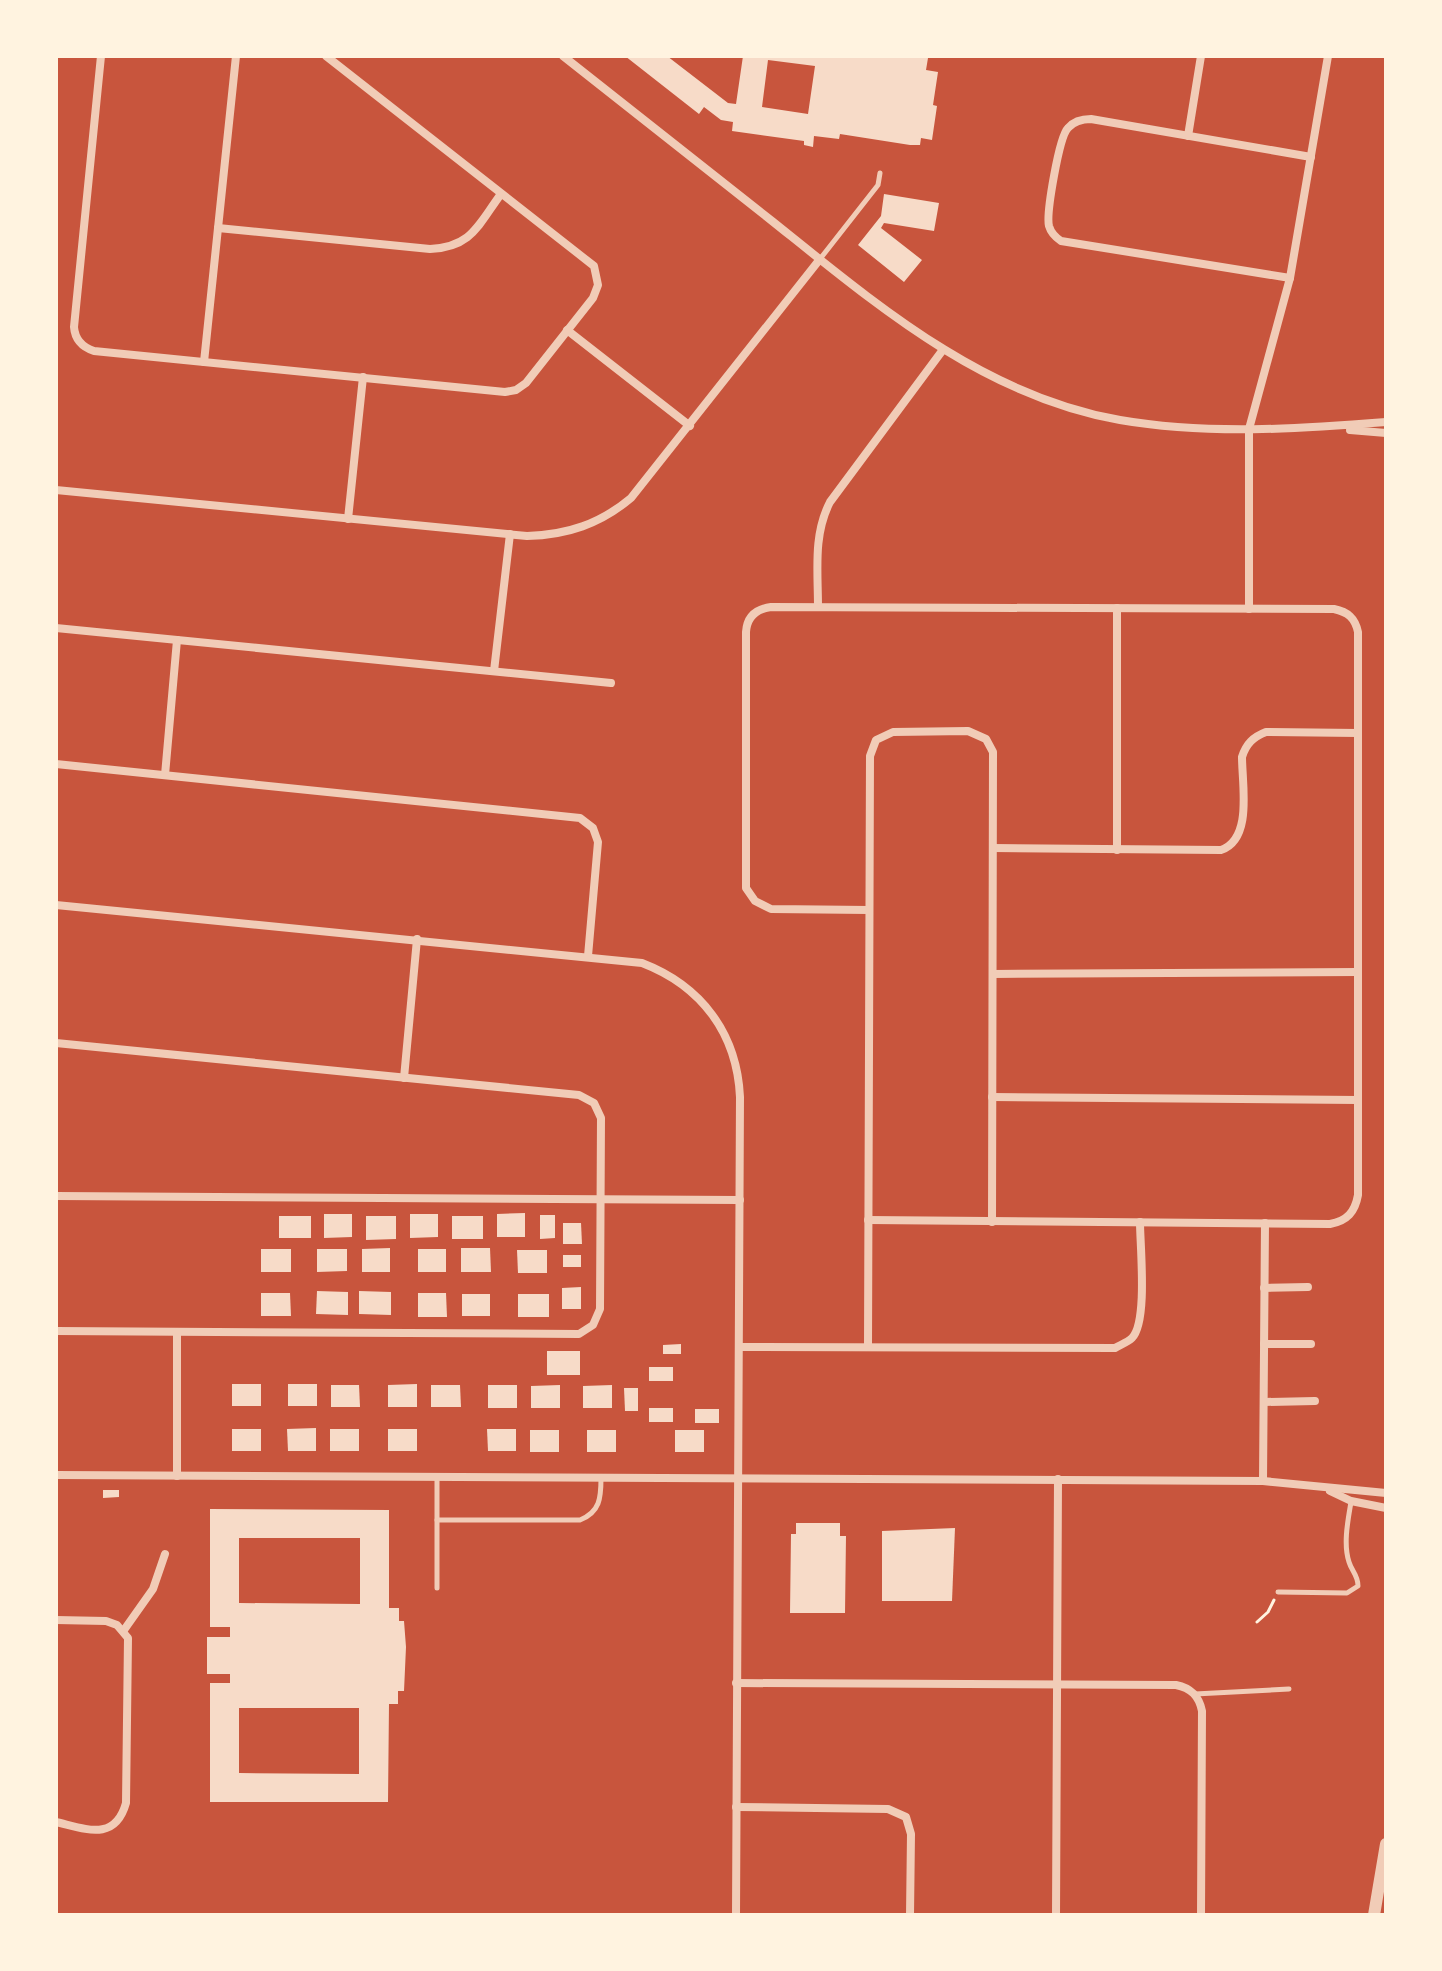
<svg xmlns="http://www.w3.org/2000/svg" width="1442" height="1971" viewBox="0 0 1442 1971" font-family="Quicksand,sans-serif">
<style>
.building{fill:#f7dbc8;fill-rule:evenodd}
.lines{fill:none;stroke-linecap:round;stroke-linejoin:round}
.path{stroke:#fff3e0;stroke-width:3}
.service{stroke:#f1ccb7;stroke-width:5}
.minor{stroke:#f1ccb7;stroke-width:8}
.tertiary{stroke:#f1ccb7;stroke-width:12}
</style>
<rect width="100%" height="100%" fill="#c8553d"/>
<!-- building -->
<g class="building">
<path d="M 625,56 L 667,56 L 728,103 L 736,104 L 743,56 L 818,56 L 825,58 L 825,56 L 912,56 L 928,58 L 926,70 L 938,72 L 933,105 L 937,106 L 932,140 L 921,138 L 920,145 L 910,145 L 840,134 L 839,139 L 814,136 L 813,147 L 804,145 L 804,141 L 732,131 L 733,122 L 721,120 L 704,107 L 699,114 ZM 768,60 L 815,66 L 808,114 L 762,107 Z"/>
<polygon points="884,194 939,203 934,231 884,223 881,228 922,260 904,282 858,245 881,216"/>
<polygon points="525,1213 525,1237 497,1237 497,1214"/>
<polygon points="324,1214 352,1214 352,1237 324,1238"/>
<polygon points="410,1214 438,1214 438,1237 410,1238"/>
<polygon points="540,1215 555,1215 555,1238 540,1239"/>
<rect x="279" y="1216" width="32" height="22"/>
<polygon points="366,1216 396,1216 396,1239 366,1240"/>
<rect x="452" y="1216" width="31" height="23"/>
<polygon points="563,1223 581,1223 582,1244 563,1244"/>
<polygon points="390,1248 390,1272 362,1272 362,1249"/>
<polygon points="461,1248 490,1248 491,1272 461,1272"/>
<rect x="261" y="1249" width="30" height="23"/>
<polygon points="317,1249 347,1249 347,1271 317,1272"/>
<rect x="418" y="1249" width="28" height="23"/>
<polygon points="517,1250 547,1250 547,1273 518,1273"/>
<rect x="563" y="1255" width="18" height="12"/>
<polygon points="581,1287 581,1309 562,1309 562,1288"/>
<polygon points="317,1291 348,1292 348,1315 316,1314"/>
<polygon points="359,1291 391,1292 391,1315 359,1314"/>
<polygon points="261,1293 290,1293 291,1316 261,1316"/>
<polygon points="418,1293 446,1293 447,1317 418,1317"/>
<rect x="462" y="1294" width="28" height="22"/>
<rect x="518" y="1294" width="31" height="23"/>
<polygon points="681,1344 681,1354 663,1354 663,1345"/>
<rect x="547" y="1351" width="33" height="24"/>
<rect x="649" y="1367" width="24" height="14"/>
<rect x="232" y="1384" width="29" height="22"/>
<rect x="288" y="1384" width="29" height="22"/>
<polygon points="417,1384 417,1407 388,1407 388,1385"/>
<polygon points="331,1385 359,1385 360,1407 331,1407"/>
<polygon points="431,1385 460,1385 461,1407 431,1407"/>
<rect x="488" y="1385" width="29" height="23"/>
<polygon points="560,1385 560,1408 531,1408 531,1386"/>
<polygon points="612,1385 612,1408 583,1408 583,1386"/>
<polygon points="624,1388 638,1388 638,1411 625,1411"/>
<rect x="649" y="1408" width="24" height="14"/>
<rect x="695" y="1409" width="24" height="14"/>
<polygon points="316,1428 316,1451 288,1451 287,1429"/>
<rect x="232" y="1429" width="29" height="22"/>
<rect x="330" y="1429" width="29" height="22"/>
<rect x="388" y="1429" width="29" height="22"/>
<polygon points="487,1429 516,1429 516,1451 488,1451"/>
<rect x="530" y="1430" width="29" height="22"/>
<rect x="587" y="1430" width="29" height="22"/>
<rect x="675" y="1430" width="29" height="22"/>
<polygon points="103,1490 119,1490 119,1497 103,1498"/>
<path d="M 210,1509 L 389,1510 L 389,1608 L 399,1608 L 399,1621 L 404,1621 L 406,1647 L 404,1691 L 398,1691 L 398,1704 L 389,1704 L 388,1802 L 210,1802 L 210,1683 L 230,1683 L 230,1674 L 207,1674 L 207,1637 L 230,1637 L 230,1627 L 210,1627 ZM 239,1538 L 360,1538 L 360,1604 L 239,1603 ZM 239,1708 L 359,1708 L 359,1774 L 239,1773 Z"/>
<polygon points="796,1523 840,1523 840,1536 846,1536 845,1613 790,1613 791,1534 796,1534"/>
<polygon points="955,1528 952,1601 882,1601 882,1531"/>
</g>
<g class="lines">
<!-- path -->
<polyline class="path" points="1257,1622 1268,1612 1274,1600"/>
<!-- service -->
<g class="service">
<polyline points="820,259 878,185 880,173"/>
<path d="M 437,1520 L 580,1520 C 600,1512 601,1498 601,1478"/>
<polyline points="437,1588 437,1478"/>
<path d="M 1278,1592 L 1347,1593 L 1358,1586 C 1358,1575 1352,1572 1349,1562 C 1343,1544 1348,1520 1351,1502"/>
<polyline points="1195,1694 1289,1689"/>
</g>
<!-- minor -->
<g class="minor">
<path d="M 101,56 L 74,327 C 75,340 82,347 94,351 L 505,392 L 516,390 L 526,383 L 593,298 L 598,285 L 594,266 L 326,56"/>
<path d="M 563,56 C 632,111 702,166 772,221 C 877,305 983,396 1120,420 C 1207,435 1299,429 1386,422"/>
<polyline points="1188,136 1201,56"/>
<path d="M 218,228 L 430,249 C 472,247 478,225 501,194"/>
<path d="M 1290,278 L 1061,241 C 1055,237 1051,233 1049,226 C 1046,214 1059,137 1068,128 C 1074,121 1082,119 1091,119 L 1311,157"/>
<polyline points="567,330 690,426"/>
<polyline points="204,362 236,56"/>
<polyline points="1350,430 1386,433"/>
<path d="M 56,490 L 527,536 C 567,535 600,524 631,498 L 820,259"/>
<polyline points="348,519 363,377"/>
<path d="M 818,607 C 818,571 813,535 830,502 L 942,351"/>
<polyline points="1249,609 1249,429 1290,278 1328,56"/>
<polyline points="56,628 611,683"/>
<polyline points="494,671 510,534"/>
<polyline points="56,764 580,818 593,828 598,842 588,956"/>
<polyline points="165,775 177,640"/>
<path d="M 993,848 L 1221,850 C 1253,839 1242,785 1242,757 C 1246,744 1253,737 1266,732 L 1358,733"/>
<polyline points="1117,850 1117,608"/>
<path d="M 56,905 L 642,963 C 702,986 737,1034 740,1097 L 736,1915"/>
<polyline points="993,974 1358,972"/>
<polyline points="56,1043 579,1095 594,1103 601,1118 600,1309 593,1325 579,1334 56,1331"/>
<polyline points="404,1078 417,939"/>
<polyline points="992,1097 1358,1100"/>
<polyline points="56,1196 740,1200"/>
<path d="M 868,1220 L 1330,1224 C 1347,1221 1355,1212 1358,1195 L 1358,632 C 1355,618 1348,612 1334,609 L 771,607 C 756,609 747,617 746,632 L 746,888 L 755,901 L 771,909 L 869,910"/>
<polyline points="1264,1288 1308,1287"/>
<polyline points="177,1332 177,1476"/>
<polyline points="1264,1344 1311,1344"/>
<path d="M 739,1347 L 1115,1348 C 1120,1345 1128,1342 1132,1338 C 1148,1322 1140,1246 1140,1222"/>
<polyline points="868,1347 870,756 876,740 893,732 968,731 986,739 993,752 992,1222"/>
<polyline points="1264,1402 1315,1401"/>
<polyline points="56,1475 1263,1481 1386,1493"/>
<polyline points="1263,1481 1265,1223"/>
<polyline points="1330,1491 1351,1501 1386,1508"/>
<path d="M 56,1620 L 106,1621 L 117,1625 L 128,1638 L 126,1803 C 115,1842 86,1829 56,1822"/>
<polyline points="124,1630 153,1589 165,1554"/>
<path d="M 736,1683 L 1176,1685 C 1191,1688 1199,1696 1202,1711 L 1201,1915"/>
<polyline points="736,1807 888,1809 906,1817 911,1834 910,1915"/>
<polyline points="1056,1915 1058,1479"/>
</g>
<!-- tertiary -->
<polyline class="tertiary" points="1374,1915 1386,1844"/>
</g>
<!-- border -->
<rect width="1442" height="1971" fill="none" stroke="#fff3e0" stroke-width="116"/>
</svg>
